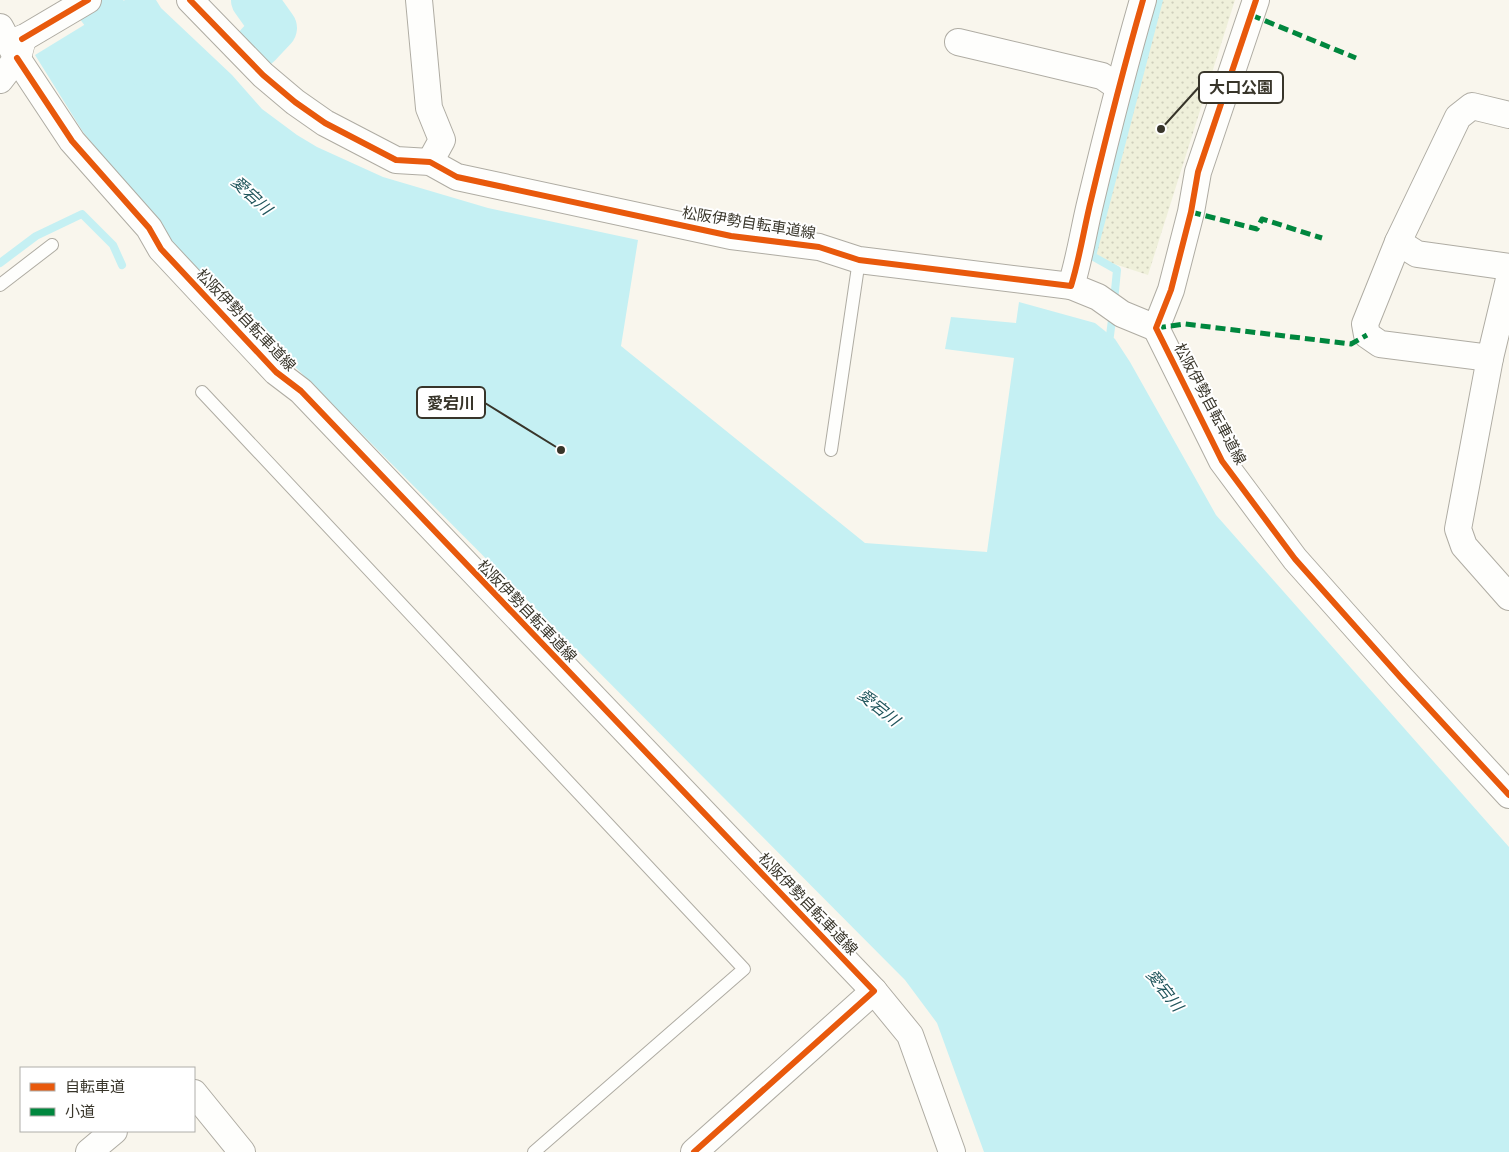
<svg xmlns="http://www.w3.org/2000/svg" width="1509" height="1152" viewBox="0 0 1509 1152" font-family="'Zilla Slab','Noto Sans JP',serif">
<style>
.park{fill:url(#park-dots)}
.water{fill:#c5f0f3}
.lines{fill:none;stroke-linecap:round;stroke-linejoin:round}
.stream{stroke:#c5f0f3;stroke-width:8}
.river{stroke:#c5f0f3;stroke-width:46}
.lane-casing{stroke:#afaca3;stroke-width:14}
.street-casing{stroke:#afaca3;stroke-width:28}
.secondary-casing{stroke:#afaca3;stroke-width:29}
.lane{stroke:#fefefc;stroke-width:12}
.street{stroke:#fefefc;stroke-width:26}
.secondary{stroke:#fefefc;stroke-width:28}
.quiet{stroke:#00873e;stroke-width:5;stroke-dasharray:10 5;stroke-linecap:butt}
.cycleway-casing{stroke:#fff;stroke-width:9}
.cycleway{stroke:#e8590c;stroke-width:6}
.labels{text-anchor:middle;stroke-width:4;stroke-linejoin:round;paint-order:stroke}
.street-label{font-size:15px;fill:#38352a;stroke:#fff}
.water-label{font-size:16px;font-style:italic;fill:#20555c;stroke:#fff}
.leader{fill:none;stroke:#38352a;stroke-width:2}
.callout-dot{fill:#38352a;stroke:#fff;stroke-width:2}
.callout{fill:#fff;stroke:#38352a;stroke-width:2}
.callout-label{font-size:16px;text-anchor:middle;font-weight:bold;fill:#38352a}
</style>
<defs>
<pattern id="park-dots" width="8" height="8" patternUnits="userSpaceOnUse" patternTransform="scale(1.25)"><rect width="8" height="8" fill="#eff0da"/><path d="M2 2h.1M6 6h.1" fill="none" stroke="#cecebb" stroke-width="1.8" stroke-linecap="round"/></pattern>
</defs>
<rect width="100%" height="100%" fill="#f9f6ed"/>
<!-- park -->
<polygon class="park" points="1162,0 1235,0 1148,275 1093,257"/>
<!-- water -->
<polygon class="water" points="125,0 156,0 161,8 232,75 262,109 297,135 317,147 383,177 488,208 638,240 621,346 865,543 987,552 1014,358 945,349 951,317 1016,323 1019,302 1095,323 1115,339 1130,362 1216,515 1509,847 1509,1152 984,1152 937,1023 905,980 177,248 83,132 35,55"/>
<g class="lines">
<!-- stream -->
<g class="stream">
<polyline points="0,263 36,236 82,214 113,245 122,265"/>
<polyline points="1114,301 1117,270 1092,256 1159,0"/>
<polyline points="1109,343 1113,312"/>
</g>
<!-- river -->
<g class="river">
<polyline points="94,0 143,63"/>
<polyline points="254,0 274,28 258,45"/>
</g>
<!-- lane casing -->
<g class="lane-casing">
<g id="lane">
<polyline points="0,285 52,245"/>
<polyline points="202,392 744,969 534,1152"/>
<polyline points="831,450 859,260"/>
</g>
</g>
<!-- street casing -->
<g class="street-casing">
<g id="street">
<path d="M 190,0 L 263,75 L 295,102 L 325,123 L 396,160 L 430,162 L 457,177 L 731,236 L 819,247 L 859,260 L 1071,286 C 1080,257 1084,228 1091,200 C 1107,133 1124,66 1143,0"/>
<polyline points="419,0 429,108 442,140 430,162"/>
<polyline points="1256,0 1198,172 1191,212 1171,290 1156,328 1222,461 1295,559 1401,678 1509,795"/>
<polyline points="0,27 17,58 72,141 149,228 161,249 276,372 301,391 874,991 910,1035 952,1152"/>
<polyline points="22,39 88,0"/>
<polyline points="958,42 1102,76 1118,87"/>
<polyline points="0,80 17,58"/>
<polyline points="1398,242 1417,254 1509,267"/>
<polyline points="1509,279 1490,358 1458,529 1464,546 1509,597"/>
<polyline points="1071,286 1098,297 1122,314 1156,328"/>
<polyline points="1490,358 1380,344 1367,335 1365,324 1398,242 1458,117 1472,106 1509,115"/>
<polyline points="194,1093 242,1152"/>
<polyline points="89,1152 114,1131"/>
<polyline points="694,1152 874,991"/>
</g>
</g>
<!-- secondary casing -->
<g class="secondary-casing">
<polyline id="secondary" points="17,58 22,39"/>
</g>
<!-- lane -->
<use href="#lane" class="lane"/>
<!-- street -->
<use href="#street" class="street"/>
<!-- secondary -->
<use href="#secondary" class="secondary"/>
<!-- quiet -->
<g class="quiet">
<polyline points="1251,15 1356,58"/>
<polyline points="1191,212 1257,229 1262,219 1322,238"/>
<polyline points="1156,328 1185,324 1351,344 1367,335"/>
</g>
<!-- cycleway casing -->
<g class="cycleway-casing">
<g id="cycleway">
<path d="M 190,0 L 263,75 L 295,102 L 325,123 L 396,160 L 430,162 L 457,177 L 731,236 L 819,247 L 859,260 L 1071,286 C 1080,257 1084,228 1091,200 C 1107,133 1124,66 1143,0"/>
<polyline points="1256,0 1198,172 1191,212 1171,290 1156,328 1222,461 1295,559 1401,678 1509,795"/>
<polyline points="22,39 88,0"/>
<polyline points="17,58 72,141 149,228 161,249 276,372 301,391 874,991 694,1152"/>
</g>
</g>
<!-- cycleway -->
<use href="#cycleway" class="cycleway"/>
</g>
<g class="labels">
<!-- street labels -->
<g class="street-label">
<text transform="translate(749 223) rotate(9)" y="5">松阪伊勢自転車道線</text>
<text transform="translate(246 320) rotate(46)" y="5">松阪伊勢自転車道線</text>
<text transform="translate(1210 404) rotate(62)" y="5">松阪伊勢自転車道線</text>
<text transform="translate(527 611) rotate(46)" y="5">松阪伊勢自転車道線</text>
<text transform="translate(808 904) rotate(46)" y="5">松阪伊勢自転車道線</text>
</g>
<!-- water labels -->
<g class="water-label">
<text transform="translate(252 195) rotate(43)" y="6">愛宕川</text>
<text transform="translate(879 707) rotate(39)" y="6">愛宕川</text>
<text transform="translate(1165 990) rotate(52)" y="6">愛宕川</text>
</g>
</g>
<!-- callouts -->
<path class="leader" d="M1161 129L1199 87M561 450L485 403"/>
<g class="callout-dot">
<circle cx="1161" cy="129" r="5"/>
<circle cx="561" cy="450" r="5"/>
</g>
<g class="callout">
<rect x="1199" y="72" width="84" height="31" rx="5"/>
<rect x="417" y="387" width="68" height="31" rx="5"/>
</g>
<g class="callout-label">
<text x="1241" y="93">大口公園</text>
<text x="451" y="409">愛宕川</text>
</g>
<!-- legend -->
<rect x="20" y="1067" width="175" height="65" fill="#ffffff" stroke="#afaeaa"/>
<rect x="30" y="1083" width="25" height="8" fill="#e8590c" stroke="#afaeaa"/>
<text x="65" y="1092" font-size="15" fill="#38352a">自転車道</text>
<rect x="30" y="1108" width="25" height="8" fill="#00873e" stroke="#afaeaa"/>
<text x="65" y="1117" font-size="15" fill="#38352a">小道</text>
</svg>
